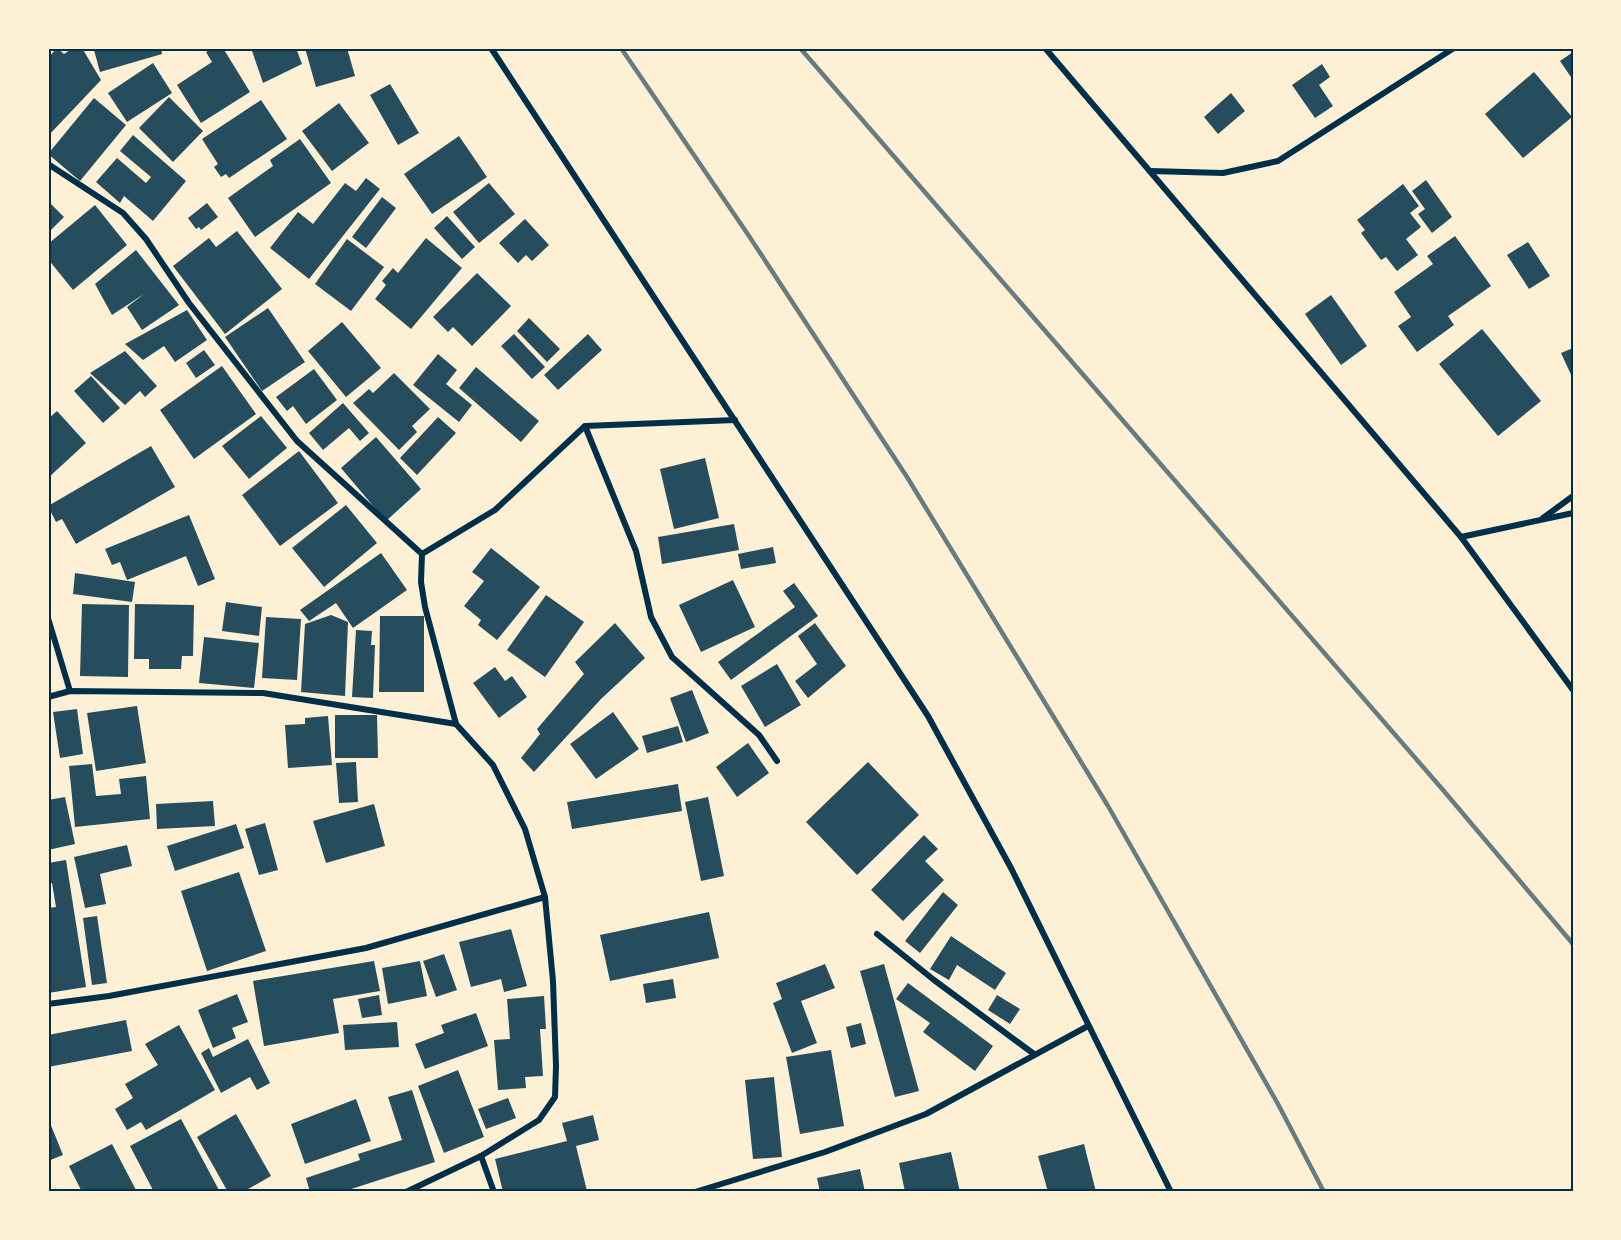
<svg xmlns="http://www.w3.org/2000/svg" width="1621" height="1240" viewBox="0 0 1621 1240" font-family="Lora,serif">
<style>
.building{fill:#264d5e}
.lines{fill:none;stroke-linecap:round;stroke-linejoin:round}
.minor{stroke:#003049;stroke-width:6}
.rail{stroke:#657d81;stroke-width:4.5}
.neatline{fill:none;stroke:#003049;stroke-width:2}
</style>
<rect width="100%" height="100%" fill="#fdf0d5"/>
<!-- building -->
<g class="building">
<polygon points="57,48 64,54 73,48 82,48 101,80 48,136 48,58"/>
<polygon points="100,48 161,48 162,54 100,72 94,50"/>
<polygon points="213,48 223,48 250,92 201,123 177,85 212,62 206,52"/>
<polygon points="251,48 296,48 302,64 263,83"/>
<polygon points="305,48 347,48 355,76 316,87"/>
<polygon points="1573,52 1573,80 1560,61"/>
<polygon points="153,63 172,93 127,122 108,93"/>
<polygon points="1322,64 1330,77 1319,85 1333,106 1315,118 1292,85"/>
<polygon points="1534,72 1572,117 1523,158 1485,114"/>
<polygon points="390,84 419,133 398,145 370,95"/>
<polygon points="1231,93 1245,111 1218,134 1204,117"/>
<polygon points="169,97 203,131 173,162 139,128"/>
<polygon points="94,98 126,125 80,181 48,154"/>
<polygon points="261,100 287,139 229,178 226,174 221,177 214,167 218,164 202,139"/>
<polygon points="339,103 369,143 332,171 302,131"/>
<polygon points="133,135 186,181 153,221 124,196 120,203 96,182 117,158 146,183 151,177 120,151"/>
<polygon points="459,136 487,177 432,214 404,174"/>
<polygon points="300,139 331,183 255,237 228,198 273,166 270,160"/>
<polygon points="366,178 380,189 309,279 270,248 298,212 313,224 345,183 356,191"/>
<polygon points="1426,180 1452,217 1432,233 1418,214 1425,209 1412,191"/>
<polygon points="489,183 515,214 479,243 453,212"/>
<polygon points="1403,184 1419,206 1410,213 1421,227 1406,239 1418,255 1397,271 1386,257 1381,260 1361,233 1365,230 1357,220"/>
<polygon points="382,197 396,208 366,248 352,237"/>
<polygon points="48,201 64,217 48,233"/>
<polygon points="207,203 218,217 201,230 199,227 196,229 188,218"/>
<polygon points="95,205 127,245 73,290 48,259 48,244"/>
<polygon points="447,216 475,247 462,259 434,228"/>
<polygon points="525,219 549,245 532,261 526,255 518,263 499,243"/>
<polygon points="237,231 282,289 225,334 173,266 209,238 216,247"/>
<polygon points="1455,236 1491,286 1448,316 1454,325 1417,352 1398,326 1411,317 1394,292 1433,264 1427,256"/>
<polygon points="426,238 462,268 411,329 375,299 386,285 382,281 393,268 398,273"/>
<polygon points="347,239 384,267 351,311 315,284"/>
<polygon points="1528,242 1550,276 1529,289 1507,255"/>
<polygon points="136,250 179,305 142,330 127,307 144,294 112,315 95,284"/>
<polygon points="477,273 511,306 472,346 453,327 448,332 433,317"/>
<polygon points="1331,295 1367,346 1341,365 1305,314"/>
<polygon points="268,308 305,362 262,391 225,337"/>
<polygon points="187,310 207,340 175,362 164,346 143,360 125,344"/>
<polygon points="529,318 560,349 547,362 517,331"/>
<polygon points="342,322 381,368 346,397 308,351"/>
<polygon points="1482,329 1541,401 1498,436 1439,364"/>
<polygon points="514,334 545,367 532,379 501,346"/>
<polygon points="588,334 602,350 558,390 544,375"/>
<polygon points="1573,348 1573,379 1561,353"/>
<polygon points="204,350 215,365 196,378 186,363"/>
<polygon points="125,351 157,386 145,397 140,391 125,405 90,373"/>
<polygon points="438,354 457,370 446,384 472,405 459,422 413,385"/>
<polygon points="222,366 256,414 194,459 160,410"/>
<polygon points="476,367 539,421 521,442 459,388"/>
<polygon points="314,369 337,400 306,424 293,406 287,411 276,397"/>
<polygon points="394,373 430,409 412,426 417,432 399,450 353,403 369,389 373,393"/>
<polygon points="91,376 120,408 103,423 74,391"/>
<polygon points="343,403 369,433 360,441 349,428 323,450 309,433"/>
<polygon points="57,411 86,443 48,478 48,419"/>
<polygon points="261,416 287,448 249,479 222,446"/>
<polygon points="438,417 456,433 417,475 400,458"/>
<polygon points="376,437 421,489 386,521 341,468"/>
<polygon points="151,446 175,487 76,544 62,519 56,522 48,506"/>
<polygon points="299,451 338,503 280,546 242,495"/>
<polygon points="705,458 719,518 674,529 660,469"/>
<polygon points="346,505 377,543 324,587 292,548"/>
<polygon points="189,515 215,579 198,586 186,556 127,580 120,562 112,565 105,549"/>
<polygon points="734,524 739,550 662,564 658,537"/>
<polygon points="773,547 776,563 741,569 738,554"/>
<polygon points="491,548 540,587 497,640 478,625 481,620 464,606 484,581 472,572"/>
<polygon points="381,553 407,590 353,628 336,603 309,621 300,610"/>
<polygon points="75,573 135,582 132,602 73,594"/>
<polygon points="733,580 755,627 701,652 679,605"/>
<polygon points="794,583 818,616 731,680 718,662 795,607 783,591"/>
<polygon points="546,595 584,622 545,677 507,650"/>
<polygon points="226,602 262,607 259,636 222,631"/>
<polygon points="82,604 129,605 128,677 80,676"/>
<polygon points="135,604 194,605 193,656 182,656 181,669 149,669 149,659 134,659"/>
<polygon points="331,615 348,622 345,696 301,692 305,624"/>
<polygon points="380,616 424,616 424,692 379,692"/>
<polygon points="266,617 301,619 297,680 262,678"/>
<polygon points="615,623 645,658 601,699 534,772 521,758 540,734 537,729 584,674 575,662"/>
<polygon points="815,623 846,666 808,698 795,681 817,664 798,636"/>
<polygon points="356,630 372,631 371,645 375,645 373,698 352,697"/>
<polygon points="204,637 259,643 254,688 199,683"/>
<polygon points="777,664 801,705 765,727 741,686"/>
<polygon points="495,667 505,681 512,676 527,697 499,718 473,683"/>
<polygon points="692,690 709,733 686,742 670,698"/>
<polygon points="137,706 146,763 96,771 87,713"/>
<polygon points="77,709 83,754 60,758 53,712"/>
<polygon points="613,712 639,749 596,779 570,744"/>
<polygon points="335,715 377,715 378,758 335,758"/>
<polygon points="328,716 332,765 288,768 285,725 305,724 305,718"/>
<polygon points="678,726 683,742 647,753 642,736"/>
<polygon points="748,743 769,773 737,797 716,767"/>
<polygon points="356,762 358,802 339,803 336,763"/>
<polygon points="868,762 919,815 857,875 806,822"/>
<polygon points="92,764 96,796 121,794 119,779 146,776 150,819 75,827 69,766"/>
<polygon points="678,784 682,811 572,829 567,802"/>
<polygon points="65,797 75,844 48,850 48,800"/>
<polygon points="708,797 724,876 701,881 685,802"/>
<polygon points="213,801 215,826 157,829 156,804"/>
<polygon points="374,804 385,846 326,863 313,821"/>
<polygon points="265,823 278,870 259,875 245,829"/>
<polygon points="236,824 244,848 175,871 167,846"/>
<polygon points="924,835 938,849 925,861 944,880 903,921 871,890"/>
<polygon points="127,845 132,866 100,874 106,904 85,908 74,857"/>
<polygon points="66,860 86,987 48,993 48,908 56,907 52,883 48,883 48,863"/>
<polygon points="239,872 266,951 207,971 181,891"/>
<polygon points="943,892 958,905 920,953 905,941"/>
<polygon points="709,912 719,958 610,981 600,935"/>
<polygon points="97,916 107,983 92,985 83,918"/>
<polygon points="511,929 527,986 504,992 501,979 471,987 459,942"/>
<polygon points="951,936 1006,973 995,990 957,965 949,980 930,969"/>
<polygon points="444,954 457,990 436,997 423,961"/>
<polygon points="374,961 380,991 333,999 339,1033 264,1046 253,981"/>
<polygon points="420,961 427,996 388,1004 382,968"/>
<polygon points="825,964 835,988 801,1001 817,1043 792,1053 773,1003 782,999 776,983"/>
<polygon points="884,964 919,1091 895,1097 860,971"/>
<polygon points="673,979 676,998 646,1003 643,984"/>
<polygon points="908,983 993,1046 975,1071 923,1032 930,1023 896,999"/>
<polygon points="237,994 248,1022 232,1028 236,1038 213,1048 198,1010"/>
<polygon points="379,995 382,1015 362,1018 358,999"/>
<polygon points="997,995 1020,1009 1010,1024 988,1010"/>
<polygon points="544,996 546,1029 540,1029 543,1076 525,1077 526,1088 498,1090 494,1040 510,1039 507,999"/>
<polygon points="476,1013 488,1046 425,1069 415,1044 444,1033 441,1025"/>
<polygon points="126,1020 132,1051 48,1067 48,1035"/>
<polygon points="397,1022 399,1047 345,1050 343,1025"/>
<polygon points="861,1023 866,1044 851,1048 846,1027"/>
<polygon points="179,1025 215,1090 146,1130 141,1122 127,1130 115,1109 133,1098 125,1084 158,1065 145,1044"/>
<polygon points="248,1039 270,1083 257,1090 250,1077 221,1093 201,1053 209,1048 213,1057"/>
<polygon points="831,1050 844,1126 800,1134 786,1057"/>
<polygon points="458,1070 484,1137 444,1153 418,1086"/>
<polygon points="774,1077 782,1157 753,1159 745,1080"/>
<polygon points="412,1090 435,1162 342,1192 310,1192 306,1178 360,1160 358,1154 402,1140 388,1097"/>
<polygon points="508,1098 516,1118 486,1129 478,1109"/>
<polygon points="356,1099 371,1141 305,1164 291,1124"/>
<polygon points="236,1114 271,1176 243,1192 228,1192 197,1137"/>
<polygon points="593,1115 599,1140 576,1146 587,1191 503,1192 495,1159 567,1141 562,1123"/>
<polygon points="48,1118 63,1155 48,1161"/>
<polygon points="181,1119 220,1192 154,1192 130,1146"/>
<polygon points="112,1144 137,1192 82,1192 69,1166"/>
<polygon points="1084,1144 1096,1192 1048,1192 1038,1156"/>
<polygon points="951,1152 960,1192 905,1192 899,1163"/>
<polygon points="860,1169 865,1192 820,1192 817,1178"/>
</g>
<g class="lines">
<!-- minor -->
<g class="minor">
<polyline points="491,48 928,716 1011,868 1171,1192"/>
<polyline points="1045,48 1461,537 1573,690"/>
<polyline points="48,164 123,213 146,239 189,303 297,441 422,554"/>
<polyline points="1150,171 1223,173 1278,161 1454,48"/>
<polyline points="585,426 636,551 651,617 672,657 759,735 777,761"/>
<polyline points="1543,518 1573,496"/>
<polyline points="1461,537 1573,513"/>
<polyline points="48,618 70,691"/>
<polyline points="48,697 70,691 263,693 456,724"/>
<polyline points="877,934 934,980 1034,1054"/>
<polyline points="48,1004 109,996 366,948 545,897"/>
<polyline points="481,1156 494,1192"/>
<polyline points="406,1192 481,1156 539,1120 555,1097 556,1066 553,981 545,897 525,829 493,765 456,724 425,607 421,582 422,554 495,510 585,426 735,420"/>
<polyline points="695,1192 825,1152 926,1114 1088,1026"/>
</g>
<!-- rail -->
<g class="rail">
<polyline points="621,48 749,236 907,477 1108,806 1278,1104 1324,1192"/>
<polyline points="800,48 1443,790 1573,944"/>
</g>
</g>
<!-- border -->
<rect width="1621" height="1240" fill="none" stroke="#fdf0d5" stroke-width="99"/>
<rect x="50" y="50" width="1522" height="1140" class="neatline"/>
</svg>
